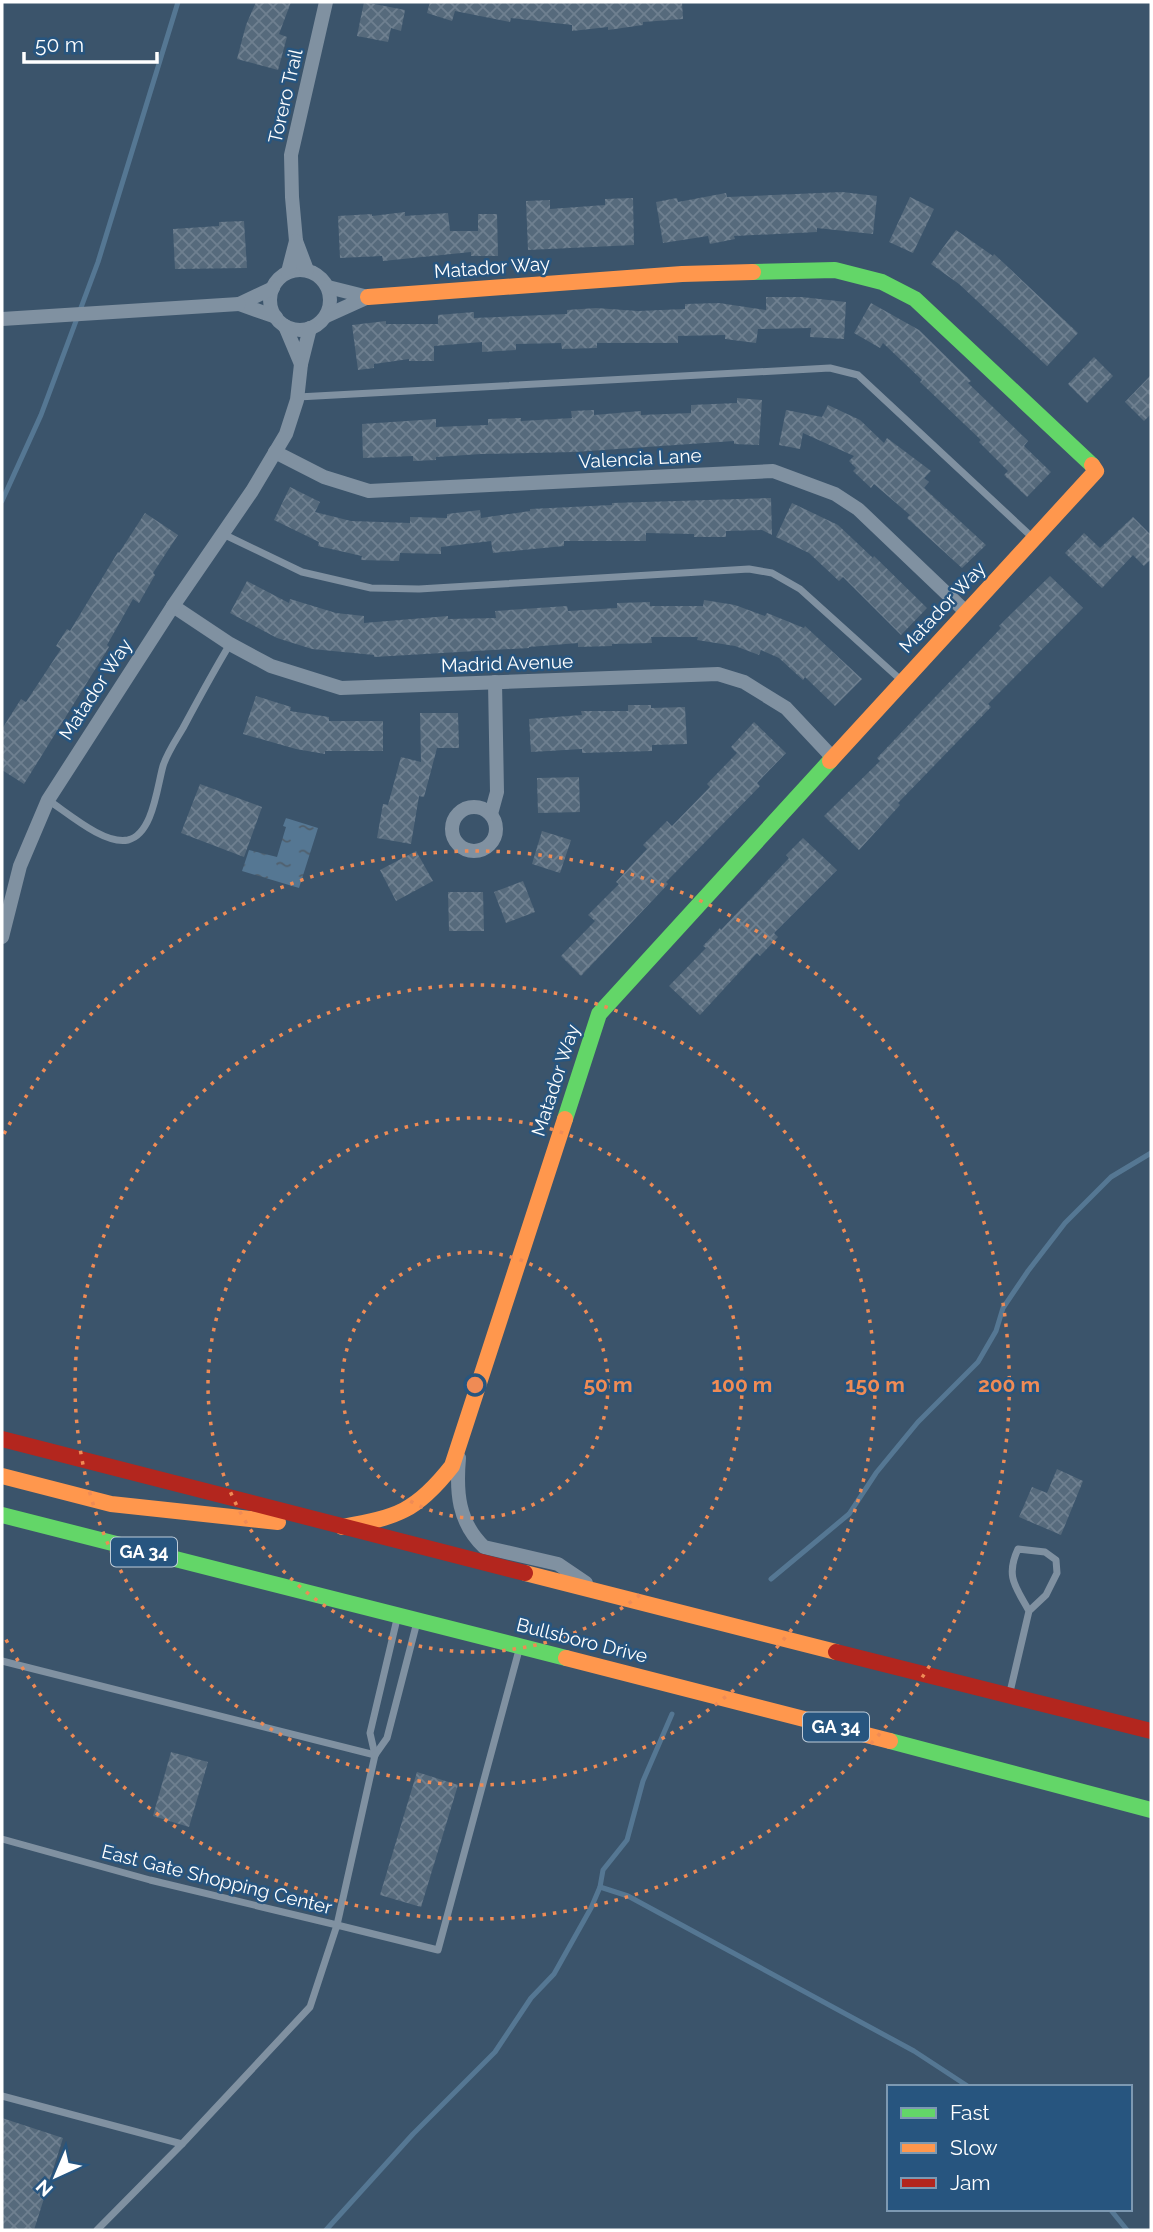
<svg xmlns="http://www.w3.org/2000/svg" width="1153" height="2232" viewBox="0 0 1153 2232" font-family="Raleway,sans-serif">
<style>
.water{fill:url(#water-ripples)}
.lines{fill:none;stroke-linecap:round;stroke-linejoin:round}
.stream{stroke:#557793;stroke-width:5}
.building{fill:url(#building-cross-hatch)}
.lane{stroke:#8091a1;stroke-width:7}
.street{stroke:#8091a1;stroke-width:14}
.fast{stroke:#63d668;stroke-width:16}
.slow{stroke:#ff974d;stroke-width:16}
.jam{stroke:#b3261e;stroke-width:16}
.ring{fill:none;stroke:#ef8b55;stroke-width:3.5;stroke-dasharray:3.5 7}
.labels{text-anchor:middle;stroke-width:5;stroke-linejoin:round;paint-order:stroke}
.shield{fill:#27557f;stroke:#beccd9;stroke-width:2}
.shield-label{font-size:18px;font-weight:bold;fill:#fff}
.street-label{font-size:19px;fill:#fff;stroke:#27557f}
.centre{fill:#ef8b55;stroke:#27557f;stroke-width:3.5}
.ring-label{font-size:21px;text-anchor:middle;font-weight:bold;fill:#ef8b55;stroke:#27557f;stroke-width:5;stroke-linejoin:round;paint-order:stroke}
</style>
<defs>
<pattern id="water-ripples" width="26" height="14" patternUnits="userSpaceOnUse" patternTransform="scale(1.75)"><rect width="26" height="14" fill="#557793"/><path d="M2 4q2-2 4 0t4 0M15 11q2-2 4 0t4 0" fill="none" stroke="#505f6c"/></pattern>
<pattern id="building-cross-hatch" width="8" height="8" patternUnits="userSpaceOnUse" patternTransform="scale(1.75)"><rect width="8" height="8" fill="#566a7c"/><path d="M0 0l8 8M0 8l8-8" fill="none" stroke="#6f8090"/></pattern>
</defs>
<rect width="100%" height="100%" fill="#3b546b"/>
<!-- water -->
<polygon class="water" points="286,818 318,828 299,888 242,871 249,850 277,857 286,827 283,826"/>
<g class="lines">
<!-- stream -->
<g class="stream">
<polyline points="2,501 41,415 98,262 178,2"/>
<polyline points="771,1579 849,1514 876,1473 918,1422 978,1362 996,1331 1003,1308 1028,1271 1065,1223 1111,1177 1151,1153"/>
<polyline points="600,1887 628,1896 914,2051 969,2087"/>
<polyline points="1110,2209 1127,2230"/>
<polyline points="326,2230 413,2134 495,2052 531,1998 554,1974 591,1908 600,1887 603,1870 627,1840 643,1781 672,1714"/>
</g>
</g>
<!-- building -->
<g class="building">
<polygon points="256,2 291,2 279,34 287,37 278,70 237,59 246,25"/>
<polygon points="364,2 405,10 401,31 391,28 388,42 357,36"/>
<polygon points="430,2 682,2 683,19 643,22 643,25 608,30 608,27 572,31 572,25 511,18 510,22 455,11 452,21 427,13"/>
<polygon points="842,192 877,196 873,234 817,228 817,232 734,236 735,239 710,244 708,236 663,243 656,202 677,198 678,202 726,193 727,197"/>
<polygon points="910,197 934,209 913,253 889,242"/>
<polygon points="633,198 634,245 528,250 526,201 550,200 550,209 605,205 605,199"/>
<polygon points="405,212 405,216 448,213 450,231 478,231 478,214 497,214 498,256 471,256 471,252 383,261 382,256 340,258 338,216 372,214 372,216"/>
<polygon points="244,221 247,268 175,269 173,229 219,226 219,222"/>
<polygon points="956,230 993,256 994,254 1078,333 1047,366 959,284 931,264"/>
<polygon points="766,297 802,297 846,302 844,339 810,337 811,328 758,329 756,343 725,339 725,335 678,336 678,343 597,343 597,348 562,349 561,343 516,344 516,350 482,352 482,342 434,346 434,361 409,361 409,359 374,364 374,368 358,370 352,325 386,321 386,324 438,324 438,315 474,312 474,318 567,314 567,310 596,308 638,311 685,309 685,304 719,303 766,310"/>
<polygon points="871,303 919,330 971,381 968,383 1028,441 1024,446 1051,472 1027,497 1004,475 1008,471 979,442 981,440 920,382 922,380 883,343 880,348 854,333"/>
<polygon points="1094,357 1113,376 1087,403 1068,384"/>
<polygon points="1151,375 1151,414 1144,421 1125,402"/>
<polygon points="737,398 762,400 759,445 734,444 734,441 574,452 481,454 436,457 436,460 413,461 413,456 363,458 362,424 436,419 436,427 488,425 488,419 521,418 521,421 572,418 571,411 594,410 594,415 641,411 641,415 691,413 691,405 737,403"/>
<polygon points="828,405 860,420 884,443 887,438 931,471 924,478 929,482 924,488 986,545 962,568 907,518 910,515 874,484 871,488 853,471 856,468 849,461 854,456 803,433 800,449 779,445 786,410 822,417"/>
<polygon points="290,487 320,502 315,512 351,521 410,523 410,517 447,518 447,514 480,510 481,518 530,511 530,509 612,505 612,503 771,498 772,535 762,530 726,531 726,537 694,537 694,534 646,533 646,541 564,541 564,546 493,553 491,541 441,547 441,554 400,553 399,561 361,560 362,556 318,546 319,542 274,520"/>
<polygon points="792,503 838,525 873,558 874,556 927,608 901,635 843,577 839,581 809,553 776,537"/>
<polygon points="145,513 178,535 153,573 155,575 139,603 133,599 107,645 109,647 24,784 2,770 2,729 21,699 26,702 61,649 56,646 67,629 70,631 118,552 119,553"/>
<polygon points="1133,517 1151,535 1151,559 1144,566 1133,555 1102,588 1065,553 1084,533 1100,548"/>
<polygon points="1050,576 1083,608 988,704 991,707 898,803 900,805 859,850 824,816 880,761 877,758 1001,628 999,626"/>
<polygon points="247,581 289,603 290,599 336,613 364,616 364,623 448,616 448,619 496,618 495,611 567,606 568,611 617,608 617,603 650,602 650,606 703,606 704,600 735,605 765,616 767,613 804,628 805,626 862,679 835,706 805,677 803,680 779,658 761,650 759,655 735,646 697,640 698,637 651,637 652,643 612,644 612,646 578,647 578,643 529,647 529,648 374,657 374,655 312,649 277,638 230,613"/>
<polygon points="256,696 291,707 290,711 329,717 329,721 383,721 383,751 325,751 325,754 296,749 243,734"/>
<polygon points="628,705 651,705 651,708 685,707 687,744 652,745 652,751 582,753 582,749 531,752 529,719 582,715 581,711 628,711"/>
<polygon points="420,713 458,713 459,748 437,748 424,797 419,796 411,844 377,838 383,804 388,805 401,757 421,762"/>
<polygon points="754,722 786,753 757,783 760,786 666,882 668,884 581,976 561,956 595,921 588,915 619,884 616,882 647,849 643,845 667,821 672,826 710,787 707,784 737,753 731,747"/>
<polygon points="579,777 580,812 538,813 537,778"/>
<polygon points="200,784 262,807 244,857 181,833"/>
<polygon points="542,831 571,840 560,873 532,864"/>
<polygon points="803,838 837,870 774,933 778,937 760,956 757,953 700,1015 669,986 706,948 703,946 720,928 721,930 789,858 786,855"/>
<polygon points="416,851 433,881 396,901 380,870"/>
<polygon points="523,881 535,912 506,923 494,892"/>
<polygon points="448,892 483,892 484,931 449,931"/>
<polygon points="1057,1469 1083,1481 1061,1535 1019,1517 1032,1487 1047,1493"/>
<polygon points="171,1752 208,1762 189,1827 153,1816"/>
<polygon points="417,1772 458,1785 421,1907 380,1895"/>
<polygon points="2,2118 63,2138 34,2230 2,2230"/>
</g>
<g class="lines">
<!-- lane -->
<g class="lane">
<polyline points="298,397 830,368 858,375 1033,538"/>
<polyline points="223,534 302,572 371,588 419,589 749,569 772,573 800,589 902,681"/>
<path d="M 48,800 C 68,813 104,845 128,840 C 153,834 157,787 163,766 C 167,753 176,740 183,728 C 198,700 213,672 230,644"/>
<polyline points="2,1661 375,1755"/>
<path d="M 1010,1692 L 1029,1611 L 1046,1595 L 1057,1573 L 1056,1560 L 1045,1552 L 1018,1549 C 1005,1577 1016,1587 1029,1611"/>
<polyline points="375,1755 370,1733 397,1619"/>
<polyline points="2,1839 150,1880 337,1925 375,1755 387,1738 417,1622"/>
<polyline points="2,2096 182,2144 310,2007 337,1925 438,1950 519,1650"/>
<polyline points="97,2230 182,2144"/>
</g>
<!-- street -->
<g class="street">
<polyline points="296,241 292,197 291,155 326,2"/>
<circle cx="300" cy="300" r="30"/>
<polyline points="288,272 296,241 307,270"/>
<polyline points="273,288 239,304 276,317"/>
<polyline points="326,316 368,297 328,287"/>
<polyline points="2,319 239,304"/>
<polyline points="285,326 301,364 310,328"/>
<polyline points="275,452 324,477 369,491 773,471 835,494 858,509 966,612"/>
<polyline points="173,606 230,644 271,666 341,688 718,674 744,682 786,708 832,757"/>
<circle cx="474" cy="829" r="22"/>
<polyline points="491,814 497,792 495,682"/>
<polyline points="2,937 20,866 48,800 173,606 252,491 286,434 297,400 301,364"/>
<path d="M 459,1458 C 456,1492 458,1522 484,1547 L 558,1564 L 586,1583"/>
</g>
<!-- fast -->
<g class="fast">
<polyline points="753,272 835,270 882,282 915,299 1092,465"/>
<polyline points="565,1119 599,1014 830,761"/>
<polyline points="2,1515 566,1658"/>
<polyline points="890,1741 1151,1810"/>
</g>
<!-- slow -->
<g class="slow">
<polyline points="368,297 682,274 753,272"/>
<polyline points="830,761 1096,471 1092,465"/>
<polyline points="2,1476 111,1504 278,1522"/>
<path d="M 342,1527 C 397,1517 416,1512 452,1466 L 565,1119"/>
<polyline points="525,1573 836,1652"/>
<polyline points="566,1658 890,1741"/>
</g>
<!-- jam -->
<g class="jam">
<polyline points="2,1439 525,1573"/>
<polyline points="836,1652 1151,1731"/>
</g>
</g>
<!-- distance rings -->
<g class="ring">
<circle cx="475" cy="1385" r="133"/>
<circle cx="475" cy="1385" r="267"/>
<circle cx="475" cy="1385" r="400"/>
<path d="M4 1134A534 534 0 1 1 4 1636"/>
</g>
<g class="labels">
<!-- shield labels -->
<g class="shield">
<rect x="111" y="1537.5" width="66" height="29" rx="5"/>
<rect x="803" y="1712.5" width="66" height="29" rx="5"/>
</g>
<g class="shield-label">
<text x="144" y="1558">GA 34</text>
<text x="836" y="1733">GA 34</text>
</g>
<!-- street labels -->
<g class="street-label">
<text transform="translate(285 96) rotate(-77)" y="7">Torero Trail</text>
<text transform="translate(492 267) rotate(-4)" y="7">Matador Way</text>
<text transform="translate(640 458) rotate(-3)" y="7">Valencia Lane</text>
<text transform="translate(942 607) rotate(-47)" y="7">Matador Way</text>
<text transform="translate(507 663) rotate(-2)" y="7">Madrid Avenue</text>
<text transform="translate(95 689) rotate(-57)" y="7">Matador Way</text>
<text transform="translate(555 1080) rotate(-72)" y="7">Matador Way</text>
<text transform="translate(582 1640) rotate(14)" y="7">Bullsboro Drive</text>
<text transform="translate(217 1879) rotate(14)" y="7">East Gate Shopping Center</text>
</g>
</g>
<circle cx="475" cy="1385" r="10" class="centre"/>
<g class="ring-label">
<text x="608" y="1392">50 m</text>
<text x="742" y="1392">100 m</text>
<text x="875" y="1392">150 m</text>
<text x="1009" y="1392">200 m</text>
</g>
<!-- border -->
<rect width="1153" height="2232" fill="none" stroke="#ffffff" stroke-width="7"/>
<!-- legend -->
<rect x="887" y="2085" width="245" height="126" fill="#27557f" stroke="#7d99b2" stroke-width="2"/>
<rect x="901" y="2108" width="35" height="10" fill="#63d668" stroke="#7d99b2" stroke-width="2"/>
<text x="950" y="2120" font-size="21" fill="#ffffff">Fast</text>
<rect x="901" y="2143" width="35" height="10" fill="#ff974d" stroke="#7d99b2" stroke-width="2"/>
<text x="950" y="2155" font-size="21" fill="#ffffff">Slow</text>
<rect x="901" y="2178" width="35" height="10" fill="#b3261e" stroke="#7d99b2" stroke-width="2"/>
<text x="950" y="2190" font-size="21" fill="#ffffff">Jam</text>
<!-- north arrow -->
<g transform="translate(56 2176) rotate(224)" stroke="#27557f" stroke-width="5" paint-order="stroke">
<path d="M0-5L12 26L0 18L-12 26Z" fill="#ffffff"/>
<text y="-10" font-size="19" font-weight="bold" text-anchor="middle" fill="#ffffff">N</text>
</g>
<!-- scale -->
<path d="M24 52v10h133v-10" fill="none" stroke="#ffffff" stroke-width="3.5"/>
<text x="35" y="52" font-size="21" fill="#ffffff" stroke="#27557f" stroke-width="5" paint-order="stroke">50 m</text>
</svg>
